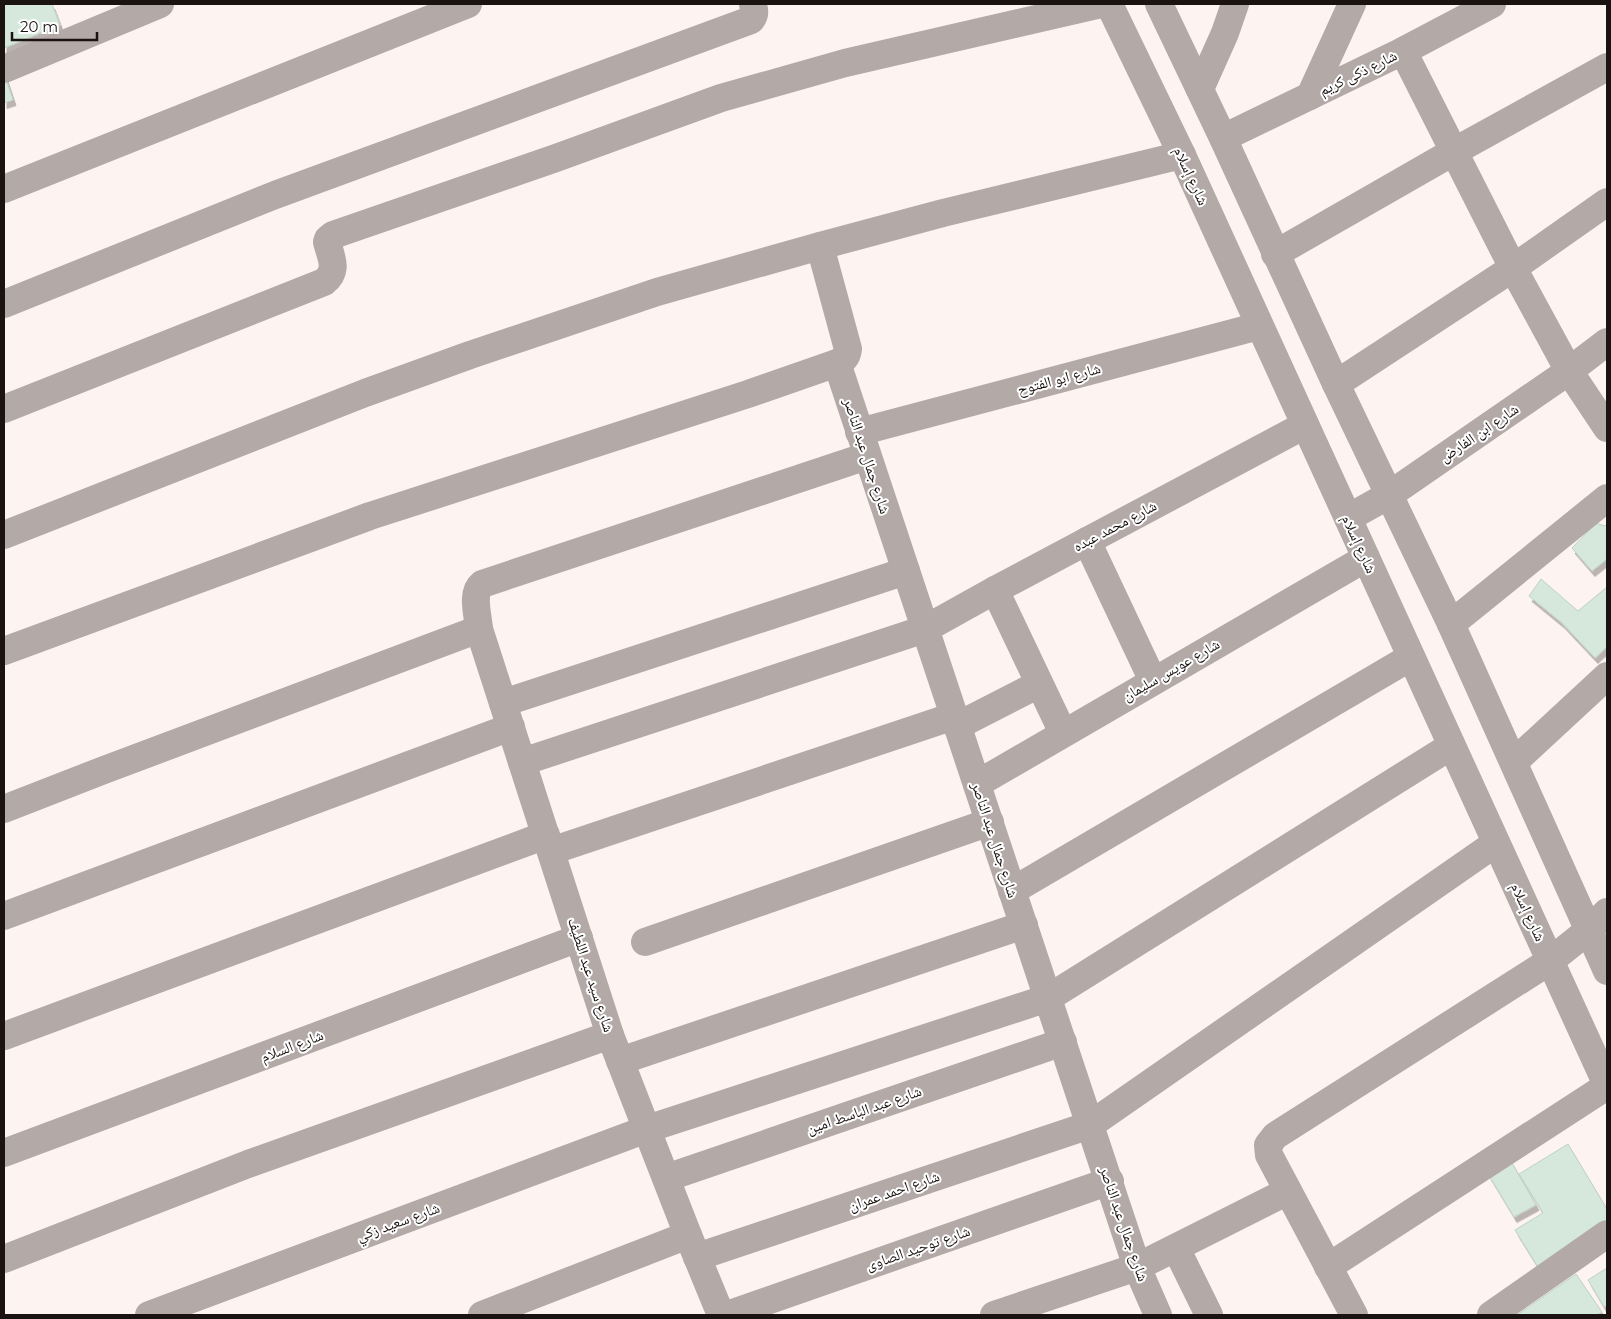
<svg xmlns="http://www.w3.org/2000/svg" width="1611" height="1319" viewBox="0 0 1611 1319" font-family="Montserrat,'Noto Naskh Arabic',sans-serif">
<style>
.building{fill:#d6e8db;stroke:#bed0c4;filter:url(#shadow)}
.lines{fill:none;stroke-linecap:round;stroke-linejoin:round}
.minor{stroke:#b3aaa8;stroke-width:28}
.labels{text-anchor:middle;stroke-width:4;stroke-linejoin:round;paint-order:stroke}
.street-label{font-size:15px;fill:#1a1311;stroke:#fff}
</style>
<defs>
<filter id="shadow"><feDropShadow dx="3" dy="5.5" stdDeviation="0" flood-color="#0004"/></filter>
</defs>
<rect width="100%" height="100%" fill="#fdf4f2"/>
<!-- building -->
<g class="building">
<polygon points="4,4 52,4 60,25 4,48"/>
<polygon points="4,73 13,100 4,103"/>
<polygon points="1596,523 1605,526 1607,524 1607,559 1592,571 1572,548"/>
<polygon points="1541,579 1578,611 1607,587 1607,647 1595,658 1562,623 1529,596"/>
<polygon points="1568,1144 1607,1209 1607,1231 1541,1272 1515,1230 1543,1213 1519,1174"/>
<polygon points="1511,1161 1536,1205 1514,1217 1488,1174"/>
<polygon points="1607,1268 1607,1305 1604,1307 1588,1280"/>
<polygon points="1576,1274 1602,1312 1597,1315 1517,1315"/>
</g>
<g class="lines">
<!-- minor -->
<g class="minor">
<polyline points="1109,4 1182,155 1607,1085"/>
<polyline points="1159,4 1223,138 1336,384 1451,624 1607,971"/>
<polyline points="1403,51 1513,268 1569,371 1607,428"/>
<polyline points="4,69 160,4"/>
<polyline points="1200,89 1225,33 1235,4"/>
<polyline points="1310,96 1352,4"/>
<polyline points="1223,138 1403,51 1492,4"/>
<polyline points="4,189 468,4"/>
<polyline points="1275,254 1453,152 1607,67"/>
<path d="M 4,304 L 275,195 L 751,20 C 756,14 754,10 753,4"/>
<polyline points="837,363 1137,1267 1158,1315"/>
<polyline points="1336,384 1513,268 1607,202"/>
<path d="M 4,409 L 324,282 C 339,270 331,258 327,242 L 328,239 L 333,235 L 556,158 L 721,98 L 845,63 L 1101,4"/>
<polyline points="859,432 1259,326"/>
<polyline points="1348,518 1389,495 1569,371 1607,342"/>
<polyline points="4,535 365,393 470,355 657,292 820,246 943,213 1182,155"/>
<polyline points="1087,541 1153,681"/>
<polyline points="995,590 1063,733"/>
<polyline points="1451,624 1607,498"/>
<path d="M 4,651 L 370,516 L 748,394 L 837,363 C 844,360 847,357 848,349 L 820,246"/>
<polyline points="503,703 906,571"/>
<polyline points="957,726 1039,684"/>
<polyline points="522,762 925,629 995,590 1305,425"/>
<polyline points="1514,762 1607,676"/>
<polyline points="977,784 1366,558"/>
<polyline points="4,809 104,770 479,629"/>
<polyline points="551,851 954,716"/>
<polyline points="1012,891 1411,657"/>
<polyline points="4,916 511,727"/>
<polyline points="645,942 990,822"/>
<polyline points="4,1036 546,835"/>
<polyline points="620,1061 1024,925"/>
<polyline points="4,1153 579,938"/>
<polyline points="666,1178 1063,1042"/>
<polyline points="1176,1248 1209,1315"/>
<polyline points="697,1257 1090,1125 1496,843"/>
<polyline points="4,1259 248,1164 610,1035"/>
<polyline points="1328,1267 1607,1086"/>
<polyline points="149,1315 647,1129 1048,998 1451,746"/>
<polyline points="482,1315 688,1235"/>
<path d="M 721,1315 L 688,1235 L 610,1035 L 479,629 C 478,615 471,593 482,584 L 867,456"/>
<polyline points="727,1315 1110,1181"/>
<polyline points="994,1315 1137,1267 1288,1191"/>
<polyline points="1354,1315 1269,1155 1268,1145 1275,1136 1550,961 1589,930 1607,912"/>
<polyline points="1491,1315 1607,1234"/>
</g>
</g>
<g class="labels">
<!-- street labels -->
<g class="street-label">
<text transform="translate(1358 73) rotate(-26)" y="5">شارع ذكى كريم</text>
<text transform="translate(1191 176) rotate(65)" y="5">شارع إسلام</text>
<text transform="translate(1059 379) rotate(-15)" y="5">شارع ابو الفتوح</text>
<text transform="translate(1479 433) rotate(-34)" y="5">شارع ابن الفارض</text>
<text transform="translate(867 456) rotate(72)" y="5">شارع جمال عبد الناصر</text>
<text transform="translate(1115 526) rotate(-28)" y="5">شارع محمد عبده</text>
<text transform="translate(1359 544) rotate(65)" y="5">شارع إسلام</text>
<text transform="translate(1171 670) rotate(-30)" y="5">شارع عويس سليمان</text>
<text transform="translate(995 840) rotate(72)" y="5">شارع جمال عبد الناصر</text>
<text transform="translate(1528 912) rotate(65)" y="5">شارع إسلام</text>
<text transform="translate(591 975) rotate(72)" y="5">شارع سيد عبد اللطيف</text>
<text transform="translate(292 1046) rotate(-21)" y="5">شارع السلام</text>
<text transform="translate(864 1110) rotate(-19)" y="5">شارع عبد الباسط امين</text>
<text transform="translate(894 1191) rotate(-19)" y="5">شارع احمد عمران</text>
<text transform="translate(398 1222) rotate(-20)" y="5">شارع سعيد زكي</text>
<text transform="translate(1124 1224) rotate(71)" y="5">شارع جمال عبد الناصر</text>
<text transform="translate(918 1248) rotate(-19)" y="5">شارع توحيد الصاوى</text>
</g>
</g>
<!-- border -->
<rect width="1611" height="1319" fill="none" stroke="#1a1311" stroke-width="10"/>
<!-- scale -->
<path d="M12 32v8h85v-8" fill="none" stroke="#1a1311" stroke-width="2.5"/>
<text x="20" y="32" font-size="15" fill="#1a1311" stroke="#ffffff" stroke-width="4" paint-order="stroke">20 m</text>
</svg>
